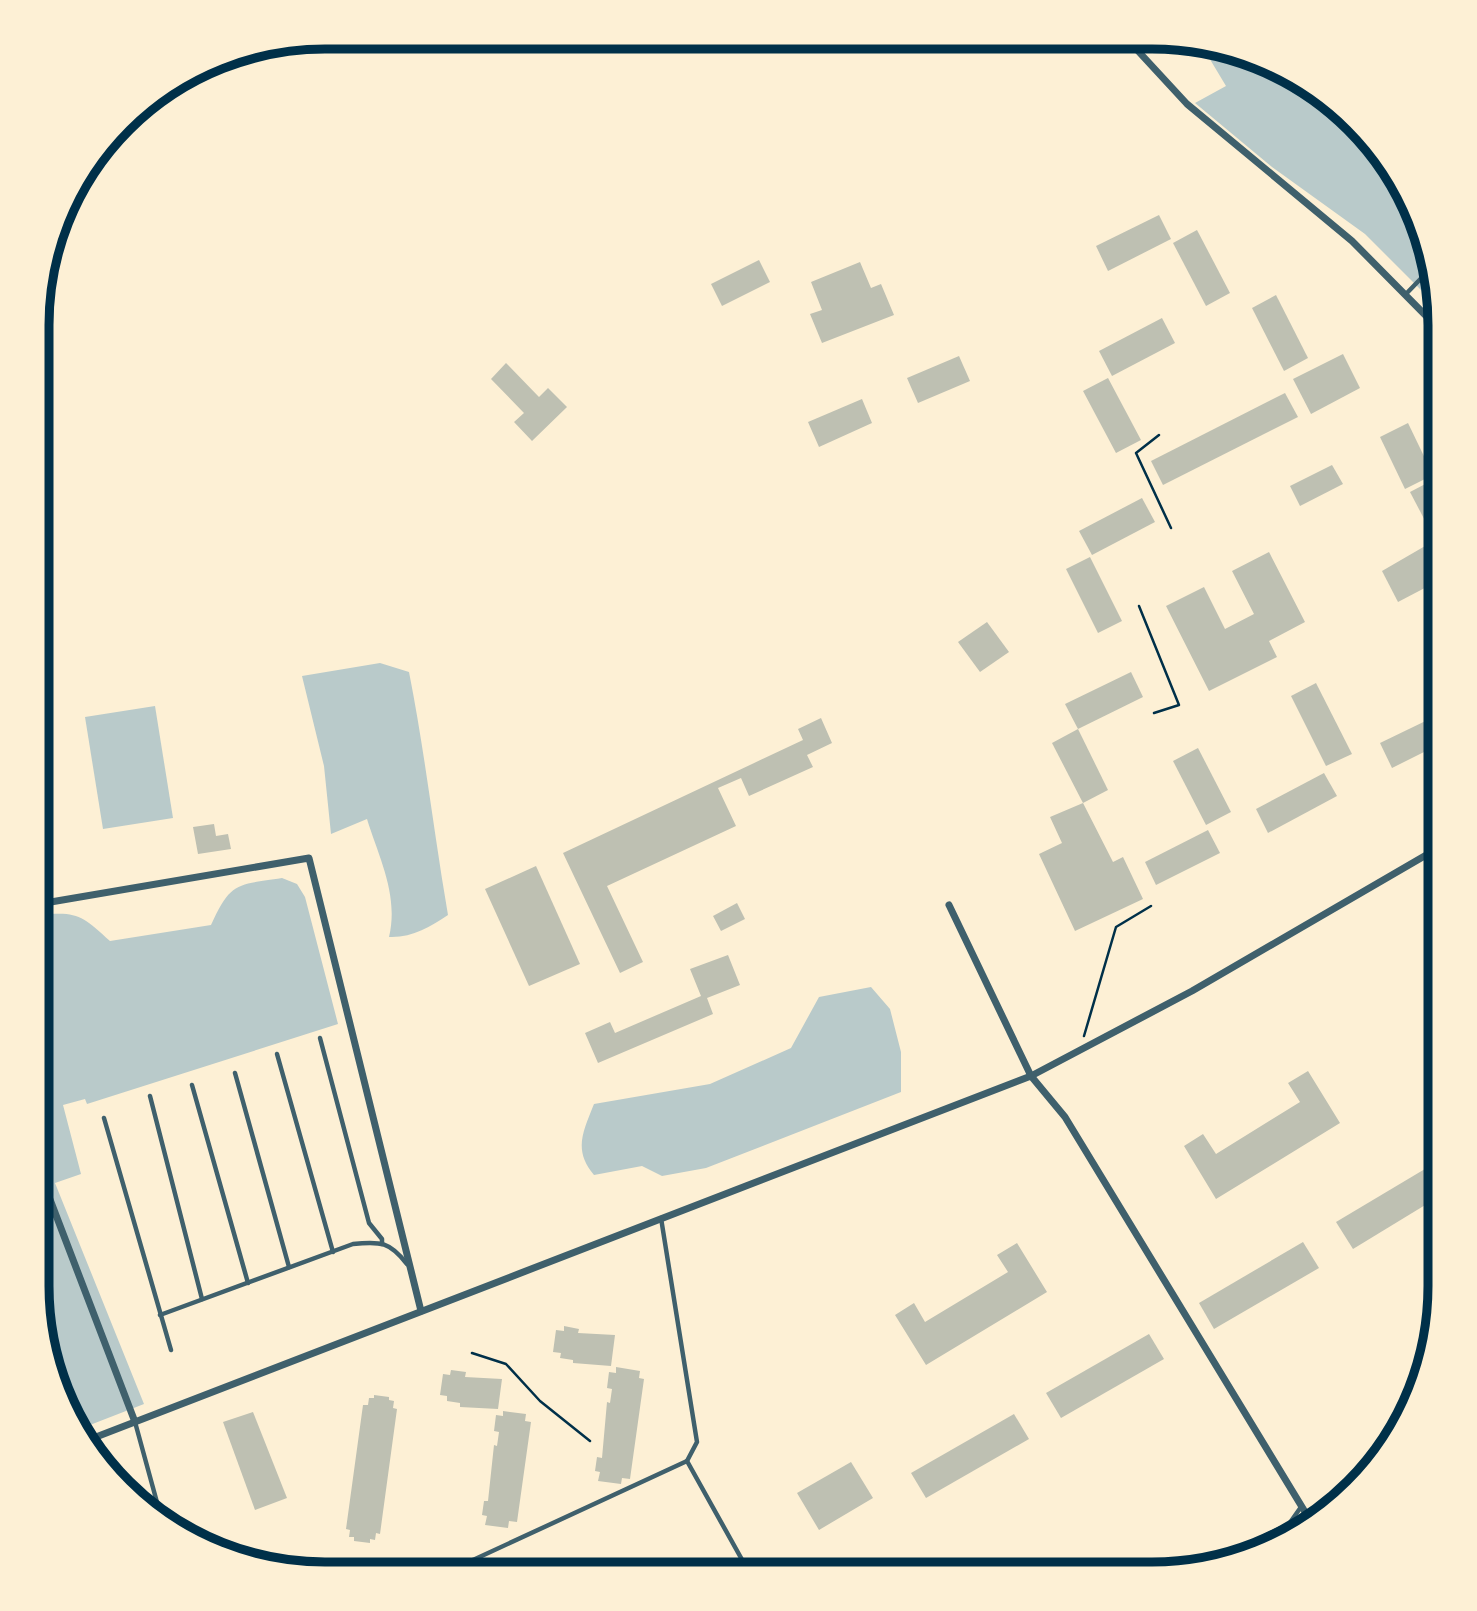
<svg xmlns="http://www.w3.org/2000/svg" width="1477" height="1611" viewBox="0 0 1477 1611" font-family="'PT Sans Narrow',sans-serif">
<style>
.green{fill:#b9caca}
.building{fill:#bec0b2}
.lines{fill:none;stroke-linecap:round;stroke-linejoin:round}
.path{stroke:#003049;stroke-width:2.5}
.service{stroke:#3f606c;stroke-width:4.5}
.minor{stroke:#3f606c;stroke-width:7}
.rim{fill:none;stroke:#003049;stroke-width:9}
</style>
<rect width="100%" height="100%" fill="#fdf0d5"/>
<!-- green -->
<g class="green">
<polygon points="1211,46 1297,76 1392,165 1425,233 1440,309 1365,234 1272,167 1195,103 1226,86 1205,51"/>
<path d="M 380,663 L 409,672 C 425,753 434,834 448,915 C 430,927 412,938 389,937 C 399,895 379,858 367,819 L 331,834 L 324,766 L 302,676 Z"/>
<polygon points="155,706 173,818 103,829 85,717"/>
<path d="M 282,878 L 297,884 L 305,897 L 338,1024 L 87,1104 L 85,1099 L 63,1105 L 81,1174 L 55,1183 L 144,1404 L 77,1430 L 52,1378 L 37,1305 L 39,915 C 77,911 82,915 110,941 L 211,925 C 231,881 237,885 282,878 Z"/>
<path d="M 871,987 L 890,1009 L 901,1052 L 901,1092 L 706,1168 L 662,1176 L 642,1166 L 594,1175 C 573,1150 583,1132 594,1104 L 710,1084 L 791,1048 L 819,997 Z"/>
</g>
<!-- building -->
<g class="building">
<polygon points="1159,215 1171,239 1108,271 1096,246"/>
<polygon points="1197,230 1230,293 1206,306 1173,243"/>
<polygon points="759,260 770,282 722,306 711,284"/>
<polygon points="860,262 871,288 881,284 894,315 822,343 810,314 822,310 811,282"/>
<polygon points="1276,295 1308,358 1284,371 1252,308"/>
<polygon points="1162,318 1175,343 1112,376 1099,351"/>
<polygon points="1343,354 1360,388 1311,414 1293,379"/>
<polygon points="959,356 970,381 918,403 907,378"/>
<polygon points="506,363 539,397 548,388 567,407 532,441 514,422 524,413 491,379"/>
<polygon points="1108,378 1141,440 1116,453 1083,391"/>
<polygon points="1285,393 1298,417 1163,485 1151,461"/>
<polygon points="862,399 872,423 819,447 808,422"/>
<polygon points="1408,423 1433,475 1405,489 1380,437"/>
<polygon points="1332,465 1343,484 1300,506 1290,486"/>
<polygon points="1431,481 1440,498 1440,530 1432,534 1410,492"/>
<polygon points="1142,498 1155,522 1092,555 1079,531"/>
<polygon points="1432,542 1440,558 1440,580 1398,602 1382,571"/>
<polygon points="1269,552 1305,622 1269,641 1277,657 1209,691 1166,606 1204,587 1225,629 1254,614 1232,571"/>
<polygon points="1090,557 1122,621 1098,633 1066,569"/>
<polygon points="987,622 1009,652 980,672 958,642"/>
<polygon points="1131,672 1143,697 1078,729 1065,704"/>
<polygon points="1316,683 1352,754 1326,766 1291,696"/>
<polygon points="1440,714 1440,744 1392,768 1380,743"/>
<polygon points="821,718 832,743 807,755 813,767 749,796 741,778 718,788 736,826 607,886 643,962 620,973 563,853 803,740 798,729"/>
<polygon points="1078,729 1108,790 1083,803 1052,743"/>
<polygon points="1198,748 1231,812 1206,825 1173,761"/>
<polygon points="1324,773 1337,796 1268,833 1256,809"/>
<polygon points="1083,803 1113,862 1123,857 1143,899 1075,931 1039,854 1062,843 1050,817"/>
<polygon points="214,824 216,836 228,834 231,849 198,854 193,827"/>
<polygon points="1208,830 1220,853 1156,885 1145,862"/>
<polygon points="536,866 580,964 529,986 485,889"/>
<polygon points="737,903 745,919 721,931 713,916"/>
<polygon points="728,955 740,985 707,998 713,1014 598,1063 585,1033 610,1022 615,1033 701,996 690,969"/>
<polygon points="1308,1071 1340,1123 1216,1199 1184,1146 1203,1134 1216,1154 1300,1102 1288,1083"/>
<polygon points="1440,1160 1440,1196 1353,1249 1336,1222"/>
<polygon points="1303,1242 1319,1268 1214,1329 1199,1303"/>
<polygon points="1017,1243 1047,1292 926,1365 895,1315 914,1303 925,1322 1008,1272 997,1255"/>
<polygon points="564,1326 579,1329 578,1333 615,1335 611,1366 573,1363 573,1360 560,1358 561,1353 553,1352 556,1330 564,1331"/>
<polygon points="1149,1334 1164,1359 1061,1418 1046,1393"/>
<polygon points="616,1367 640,1371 639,1378 644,1379 630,1479 622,1478 621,1484 598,1481 600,1472 595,1471 597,1457 602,1458 607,1402 610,1403 612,1389 607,1388 609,1372 616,1373"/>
<polygon points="451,1370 466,1372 465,1377 502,1379 498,1409 460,1407 460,1403 447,1401 447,1396 440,1395 443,1374 450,1375"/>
<polygon points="374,1395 389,1397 389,1400 394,1401 393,1408 397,1409 380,1534 376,1533 375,1540 370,1539 370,1543 354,1541 354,1537 349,1537 350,1530 346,1529 363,1405 368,1405 369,1398 374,1398"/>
<polygon points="503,1411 526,1414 525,1421 531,1422 517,1522 509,1521 508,1528 485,1525 487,1516 482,1515 484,1501 488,1501 494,1445 497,1446 499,1432 494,1431 496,1415 503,1416"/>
<polygon points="253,1412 287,1498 255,1510 223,1422"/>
<polygon points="1014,1414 1029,1439 926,1498 911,1473"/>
<polygon points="851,1462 873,1498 819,1530 797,1493"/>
</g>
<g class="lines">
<!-- path -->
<g class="path">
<polyline points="1159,435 1136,453 1171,528"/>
<polyline points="1139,606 1179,705 1154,713"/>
<polyline points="1084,1036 1116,927 1151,906"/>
<polyline points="472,1353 506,1364 540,1401 590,1441"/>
</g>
<!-- service -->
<g class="service">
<polyline points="1405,295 1432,267"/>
<polyline points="320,1038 369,1223 382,1239 382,1244"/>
<polyline points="277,1054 333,1252"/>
<polyline points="235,1073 289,1267"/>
<polyline points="192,1085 248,1283"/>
<polyline points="150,1096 202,1299"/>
<polyline points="104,1118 171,1350"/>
<path d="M 160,1315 L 353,1244 C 381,1241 390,1242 407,1264"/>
<polyline points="135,1422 161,1517"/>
<polyline points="687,1461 750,1574"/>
<polyline points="1200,1568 1289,1524 1301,1507"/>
<polyline points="430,1574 473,1560 687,1461 697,1442 661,1218"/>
</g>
<!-- minor -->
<g class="minor">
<polyline points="1127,39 1187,104 1352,241 1440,330"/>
<polyline points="39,904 309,858 421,1311"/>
<polyline points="949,905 1031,1076 1065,1117 1313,1525"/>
<polyline points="38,1168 135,1422"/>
<polyline points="83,1442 1031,1076 1192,991 1440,847"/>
</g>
</g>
<!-- crop -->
<path d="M0 0H1477V1611H0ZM325 49H1152A276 276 0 0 1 1428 325V1286A276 276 0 0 1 1152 1562H325A276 276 0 0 1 49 1286V325A276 276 0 0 1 325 49Z" fill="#fdf0d5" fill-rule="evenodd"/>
<path class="rim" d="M325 49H1152A276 276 0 0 1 1428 325V1286A276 276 0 0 1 1152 1562H325A276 276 0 0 1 49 1286V325A276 276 0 0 1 325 49Z"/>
</svg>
